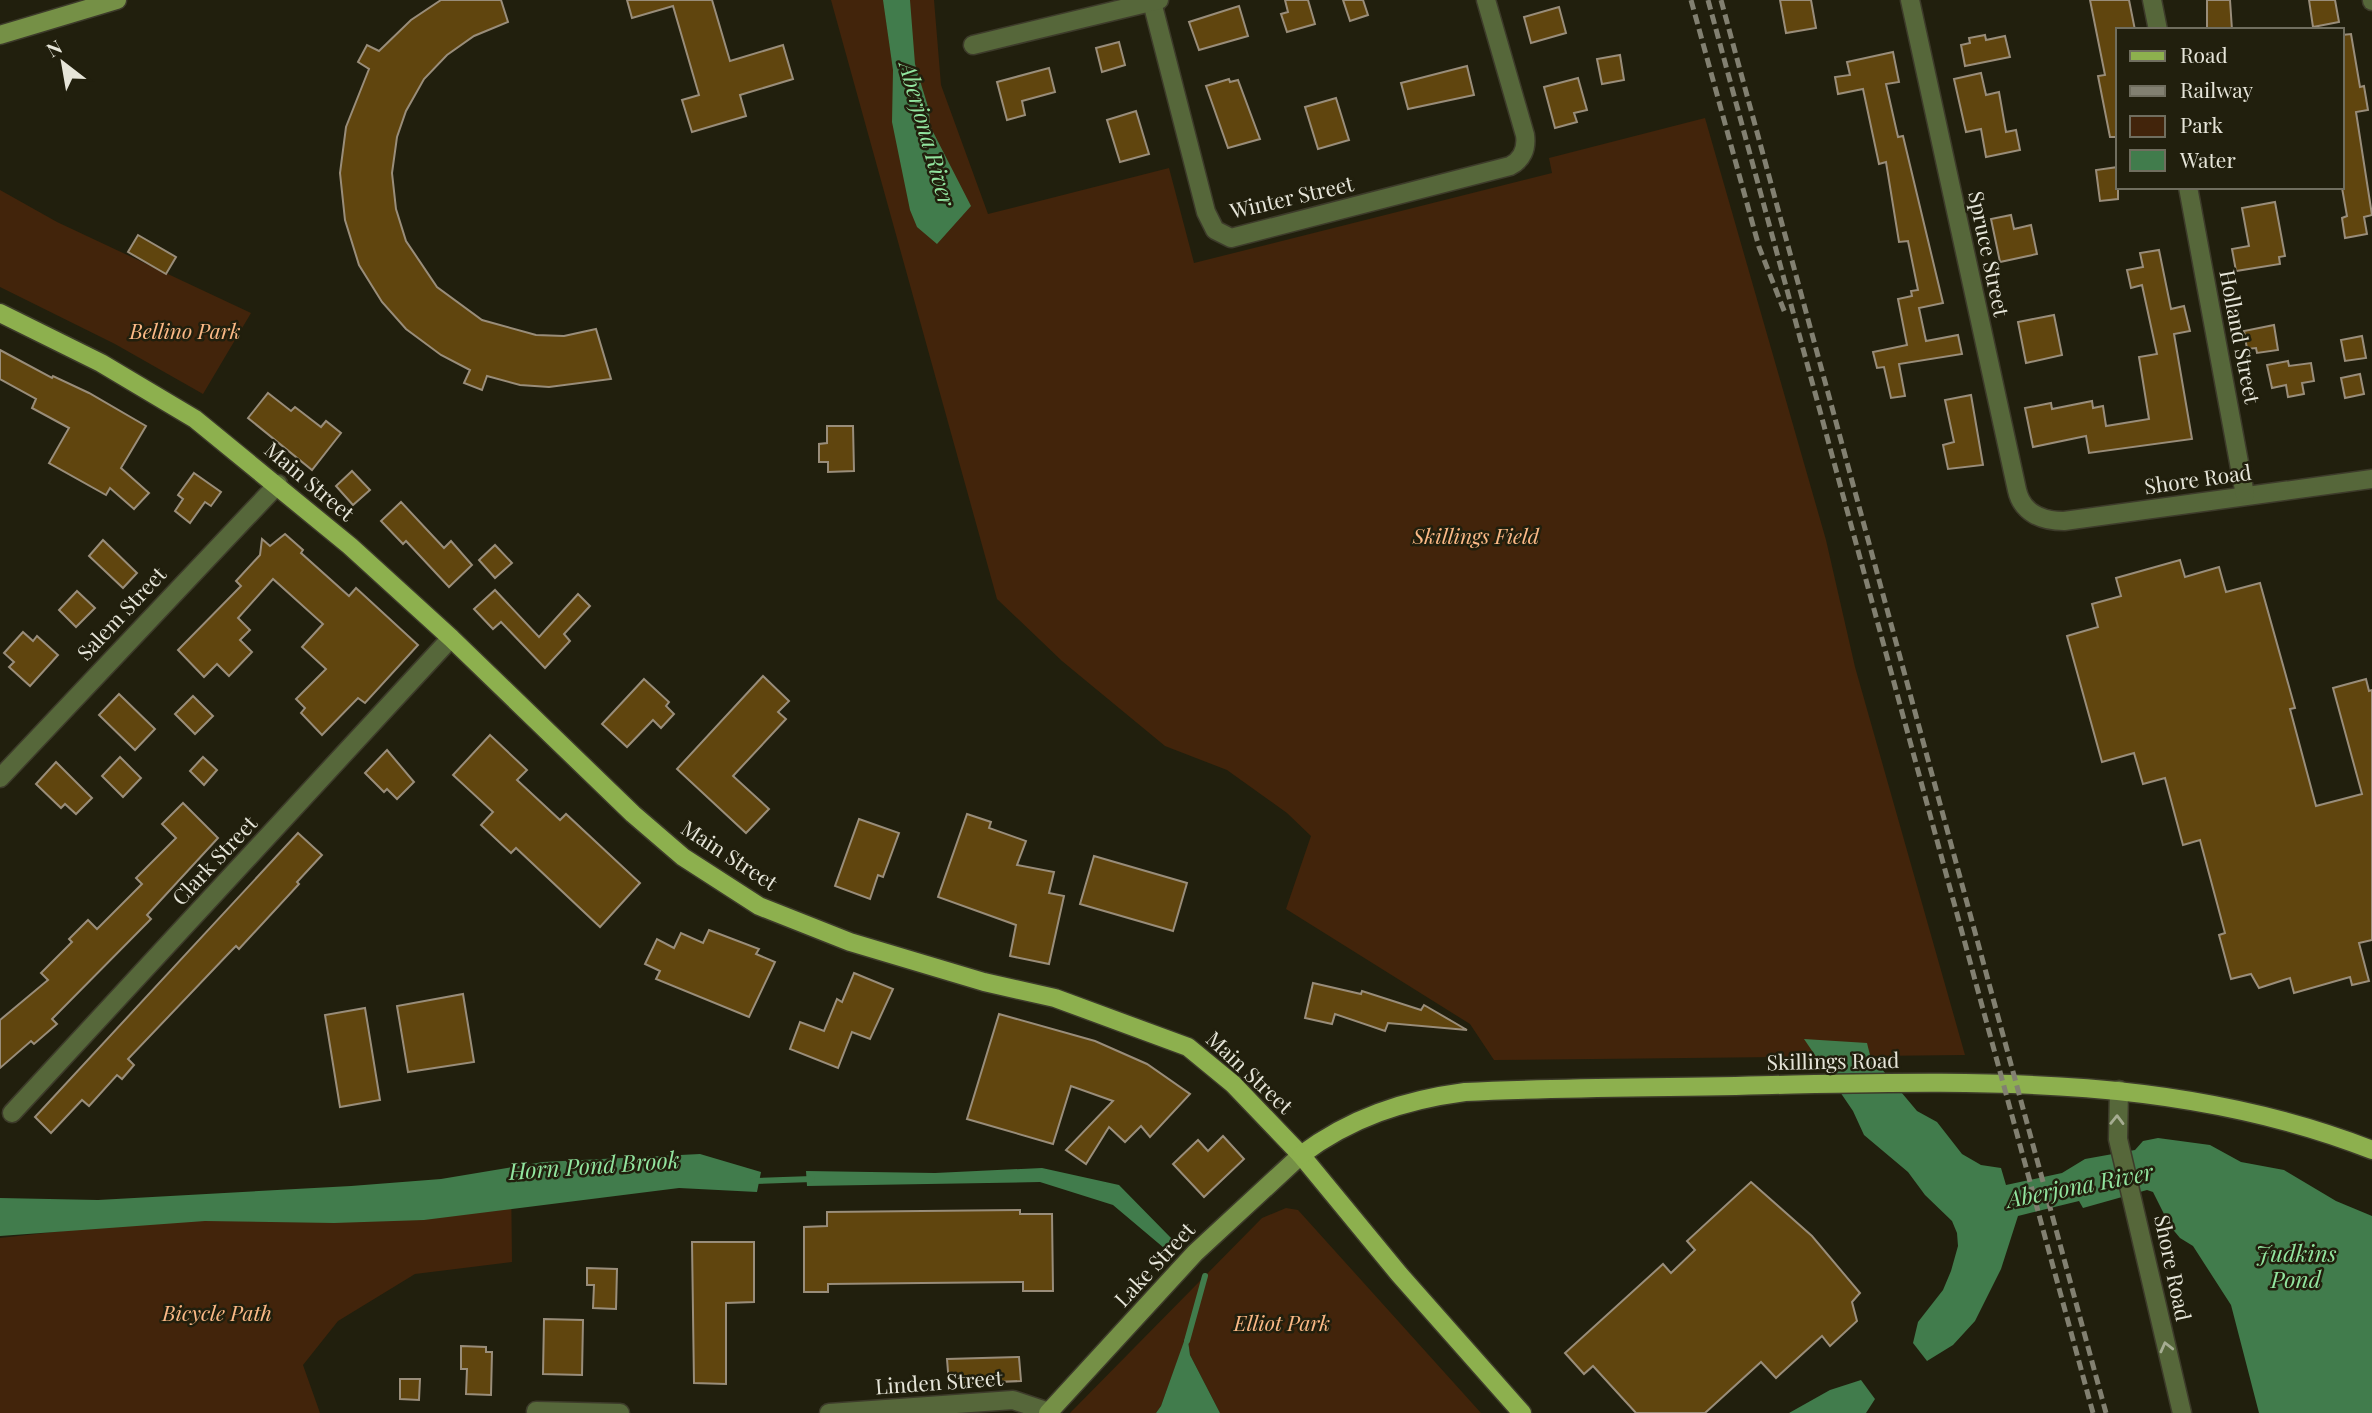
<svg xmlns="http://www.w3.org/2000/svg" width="2372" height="1413" viewBox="0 0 2372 1413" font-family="'Playfair Display',serif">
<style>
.green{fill:#42240b}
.water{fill:#417c4c}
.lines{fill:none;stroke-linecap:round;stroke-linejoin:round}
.stream{stroke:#417c4c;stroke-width:6}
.building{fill:#60450e;stroke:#998d7a;stroke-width:2}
.street-casing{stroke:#3d3b2a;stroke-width:21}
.secondary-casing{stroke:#3d3b2a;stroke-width:21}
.primary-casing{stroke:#3d3b2a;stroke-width:21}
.street{stroke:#56673a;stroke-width:18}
.secondary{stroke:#759046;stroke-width:18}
.primary{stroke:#8db04e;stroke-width:18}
.rail{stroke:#828071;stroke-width:5;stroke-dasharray:10 5;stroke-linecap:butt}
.oneway{stroke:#a5ac91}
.labels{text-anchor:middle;stroke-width:5;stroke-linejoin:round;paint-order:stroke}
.street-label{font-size:21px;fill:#e6e5d9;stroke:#211f0d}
.park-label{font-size:21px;font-style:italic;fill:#fbb986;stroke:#211f0d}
.water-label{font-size:23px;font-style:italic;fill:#92e59f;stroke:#211f0d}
</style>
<rect width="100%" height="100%" fill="#211f0d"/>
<!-- green -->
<g class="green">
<polygon points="831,0 934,0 941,85 988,214 1169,168 1194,263 1552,173 1549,158 1705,118 1826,540 1855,667 1965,1055 1494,1060 1470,1024 1286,909 1311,836 1287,813 1227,770 1165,746 1062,661 997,599"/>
<polygon points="0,190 57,222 251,313 203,394 115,344 0,287"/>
<polygon points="511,1173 512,1262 415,1274 338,1321 303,1365 320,1413 0,1413 0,1238 259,1209"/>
<polygon points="1286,1208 1298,1210 1481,1413 1220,1413 1190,1355 1187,1335 1161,1406 1156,1413 1070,1413 1262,1218"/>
</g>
<!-- water -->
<g class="water">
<polygon points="883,0 910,0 915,64 929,110 930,126 971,206 937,244 917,227 910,210 892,122 893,70"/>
<polygon points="1804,1039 1867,1043 1870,1055 1917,1111 1937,1122 1962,1154 1981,1165 2001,1168 2006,1185 2062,1173 2085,1159 2135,1150 2143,1141 2158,1138 2210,1145 2241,1162 2284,1170 2336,1201 2372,1216 2372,1413 2259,1413 2231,1305 2193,1246 2180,1238 2170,1226 2153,1192 2147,1190 2083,1208 2079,1201 2018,1216 2001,1269 1975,1321 1953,1345 1927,1361 1913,1343 1918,1322 1943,1290 1951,1271 1958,1246 1957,1233 1952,1221 1925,1195 1908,1172 1864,1135 1853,1111"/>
<polygon points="700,1154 761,1172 757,1192 679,1188 424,1220 334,1223 205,1221 0,1236 0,1198 98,1200 351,1186 441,1179 543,1162"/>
<polygon points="1042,1168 1119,1185 1172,1239 1164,1248 1113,1205 1040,1182 807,1186 806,1171 935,1173"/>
<polygon points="1187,1333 1190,1355 1220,1413 1156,1413 1161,1406"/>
<polygon points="1861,1380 1875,1399 1866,1413 1789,1413 1830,1390"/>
</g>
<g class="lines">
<!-- stream -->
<g class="stream">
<polyline points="753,1181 812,1179"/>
<polyline points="1187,1341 1205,1276"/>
</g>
</g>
<!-- building -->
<g class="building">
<polygon points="441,0 501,0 508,22 474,36 447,55 424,79 406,111 397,137 392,173 396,209 406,241 437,287 482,320 536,335 564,336 596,329 611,379 549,387 520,385 487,376 482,390 464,383 470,370 441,355 406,329 382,302 359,265 345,220 340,173 346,127 369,69 358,62 367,45 379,51 411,20"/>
<polygon points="627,0 712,0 730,61 783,45 793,79 740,95 746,116 692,132 682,100 699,95 673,6 632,18"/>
<polygon points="1285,0 1308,0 1315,24 1287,32 1281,14 1288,12"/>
<polygon points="1343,0 1363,0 1368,15 1350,21"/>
<polygon points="1780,0 1811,0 1816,28 1786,33"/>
<polygon points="2090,0 2129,0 2135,30 2118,30 2118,137 2110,137 2098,76 2105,75"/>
<polygon points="2207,0 2230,0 2232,30 2207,30"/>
<polygon points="2309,0 2335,0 2339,22 2313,27"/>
<polygon points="1239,6 1248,36 1199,50 1189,22"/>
<polygon points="1559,7 1566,33 1531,43 1524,17"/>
<polygon points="2351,34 2360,87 2364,86 2368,110 2356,112 2372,215 2364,217 2367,234 2345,238 2342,218 2347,216 2342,188 2342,35"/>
<polygon points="1985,35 1986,40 2005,36 2010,57 1965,66 1961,45 1970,43 1969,38"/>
<polygon points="1119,42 1125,65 1102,72 1096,48"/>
<polygon points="1893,52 1899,82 1886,84 1898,137 1903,136 1943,303 1919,308 1926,341 1958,335 1962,354 1899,364 1905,396 1891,398 1884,367 1877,368 1873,352 1907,345 1898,299 1912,296 1911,291 1918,290 1908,241 1899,242 1886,162 1879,164 1863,89 1838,94 1835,77 1850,75 1847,62"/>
<polygon points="1620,55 1624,80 1602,84 1597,59"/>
<polygon points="1467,66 1474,95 1408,109 1401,83"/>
<polygon points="1049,68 1055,92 1022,101 1025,115 1007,120 997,82"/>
<polygon points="1981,73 1986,95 1999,92 2006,132 2016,130 2020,150 1986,157 1981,129 1966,132 1954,79"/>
<polygon points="1578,78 1587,110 1574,113 1577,122 1555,128 1544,87"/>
<polygon points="1229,79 1230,82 1238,80 1260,139 1228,148 1206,86"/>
<polygon points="1336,98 1349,140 1318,149 1305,107"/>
<polygon points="1136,111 1149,154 1120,162 1107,120"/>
<polygon points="2118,167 2118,199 2100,201 2096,170"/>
<polygon points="2275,202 2285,256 2279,257 2280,264 2236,271 2232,249 2249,246 2242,208"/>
<polygon points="2011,215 2014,229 2031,225 2037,254 2000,262 1991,219"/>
<polygon points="138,235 176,257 166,274 128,252"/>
<polygon points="2159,250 2171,309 2184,306 2190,331 2174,334 2192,439 2089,453 2086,436 2033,447 2025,408 2051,403 2052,409 2092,401 2093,408 2103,406 2106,426 2149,419 2139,357 2157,354 2142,285 2131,288 2127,270 2143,267 2140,253"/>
<polygon points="2054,315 2062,355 2026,363 2018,322"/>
<polygon points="2274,325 2278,350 2257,353 2256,348 2247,349 2244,331"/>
<polygon points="2362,336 2366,358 2345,361 2341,340"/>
<polygon points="0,350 52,378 53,376 89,393 146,426 121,468 149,493 134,509 110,488 106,495 49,463 69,428 32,408 36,399 0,379"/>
<polygon points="2288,361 2289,366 2311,363 2314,381 2302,383 2304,394 2288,397 2286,385 2272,388 2267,365"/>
<polygon points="2360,374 2364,394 2345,398 2341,378"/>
<polygon points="268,393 291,411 295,407 321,427 326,421 341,433 312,470 248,418"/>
<polygon points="1971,395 1983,465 1948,469 1943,445 1954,442 1945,400"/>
<polygon points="827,426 853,426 854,471 828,472 828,462 819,462 819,444 827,443"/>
<polygon points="352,471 370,490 353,505 336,486"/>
<polygon points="194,473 221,492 211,506 205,502 190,523 175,511 183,499 178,495"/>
<polygon points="401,502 444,548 451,541 472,565 449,587 406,541 403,544 381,521"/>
<polygon points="285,534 303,550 301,553 349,596 356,588 418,645 365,703 358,698 322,735 301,713 305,708 296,699 326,669 302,647 323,624 273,579 238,618 250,630 240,640 252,652 229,676 217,664 204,677 178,650 241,586 236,581 260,555 262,539 270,546"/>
<polygon points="103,540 137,573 123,588 89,556"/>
<polygon points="495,545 512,563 495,578 479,560"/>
<polygon points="2180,560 2185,577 2219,567 2226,592 2260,583 2295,708 2290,709 2316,806 2362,794 2333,688 2366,679 2369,691 2372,690 2372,940 2359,943 2369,981 2352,985 2350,977 2294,993 2290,978 2259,988 2251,974 2231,979 2219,935 2225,933 2200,840 2183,845 2165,778 2143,784 2134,753 2102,762 2067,636 2098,627 2092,604 2121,596 2116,578"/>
<polygon points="495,590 539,637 578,594 590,606 564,634 570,641 545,668 501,622 493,629 474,609"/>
<polygon points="77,591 95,608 76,627 59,610"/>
<polygon points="23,632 33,641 37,636 58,655 30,686 9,667 14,662 4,653"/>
<polygon points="763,676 789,701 778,712 786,719 733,776 769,809 746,833 677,769"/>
<polygon points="644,679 669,702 666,706 674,714 661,728 653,720 627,747 602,724"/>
<polygon points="119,694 155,729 135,750 99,715"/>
<polygon points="193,696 213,716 195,734 175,714"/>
<polygon points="490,735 527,770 517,780 560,820 566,814 640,883 600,927 516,848 511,853 481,825 493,812 453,775"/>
<polygon points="387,750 414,782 397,799 387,789 384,792 365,773"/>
<polygon points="120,757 141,778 123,797 102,776"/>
<polygon points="203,757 217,770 204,785 190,771"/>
<polygon points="56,762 92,798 76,814 65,804 61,808 36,784"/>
<polygon points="183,803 218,838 147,915 151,919 52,1019 57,1024 34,1044 31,1041 0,1068 0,1020 48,980 41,973 72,942 69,939 88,920 97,929 142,884 136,878 176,838 162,824"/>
<polygon points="967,814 991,822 989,828 1026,841 1017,865 1054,872 1049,893 1064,896 1049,964 1010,956 1016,925 938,897"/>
<polygon points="859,819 899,833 883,877 878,875 870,899 835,886"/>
<polygon points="298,833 322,855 297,882 299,884 239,949 236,946 231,951 128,1059 134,1065 122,1079 117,1075 89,1106 82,1100 51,1133 35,1117"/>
<polygon points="1094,856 1187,883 1173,931 1080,904"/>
<polygon points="709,930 759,949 756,954 775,962 749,1017 656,979 660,971 645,964 657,939 674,948 681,933 703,943"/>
<polygon points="854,973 893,989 870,1039 852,1032 838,1068 790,1049 800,1022 824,1031 837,999 842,1002"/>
<polygon points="1313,983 1361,994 1362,991 1421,1010 1424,1005 1467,1030 1388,1023 1385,1031 1335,1014 1332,1024 1305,1018"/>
<polygon points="463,994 474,1062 408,1072 397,1006"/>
<polygon points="365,1008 380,1100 340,1107 325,1015"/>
<polygon points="999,1014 1095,1041 1147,1064 1190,1094 1150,1137 1141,1126 1125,1142 1109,1127 1086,1164 1066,1150 1113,1101 1071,1086 1053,1144 967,1119"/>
<polygon points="1223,1136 1244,1159 1204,1197 1173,1164 1198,1140 1208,1151"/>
<polygon points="1751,1182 1812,1236 1860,1293 1852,1302 1857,1321 1830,1346 1822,1336 1776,1378 1761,1362 1705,1413 1636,1413 1593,1366 1584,1374 1565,1353 1663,1264 1671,1273 1695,1250 1687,1241"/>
<polygon points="1020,1210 1020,1214 1052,1214 1053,1291 1023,1291 1023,1282 828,1284 828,1292 804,1292 804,1227 827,1226 827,1212"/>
<polygon points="692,1242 754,1242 754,1302 726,1303 726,1384 694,1383"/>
<polygon points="587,1268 617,1269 616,1309 593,1308 594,1285 587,1285"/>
<polygon points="544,1319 583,1320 582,1375 543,1374"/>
<polygon points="461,1346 486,1347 486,1352 492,1352 491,1395 466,1394 467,1369 461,1369"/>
<polygon points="1019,1357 1021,1381 949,1384 947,1359"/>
<polygon points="400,1379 420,1379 419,1400 400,1399"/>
</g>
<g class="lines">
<!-- street casing -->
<g class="street-casing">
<g id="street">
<path d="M 1910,0 L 2017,490 C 2022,513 2042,521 2064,521 L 2372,479"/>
<polyline points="2152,0 2158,30"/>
<polyline points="2372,0 2372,1"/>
<path d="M 1152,2 L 1206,212 L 1215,230 L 1231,238 L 1510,166 C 1522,160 1527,149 1525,135 L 1486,0"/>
<polyline points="973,45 1159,0"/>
<polyline points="2188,187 2245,495"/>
<polyline points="0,778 278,484"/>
<polyline points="2119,1090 2118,1139 2182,1413"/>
<polyline points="12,1113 451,638"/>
<polyline points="536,1411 620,1413"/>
<polyline points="829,1413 1013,1400 1049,1412"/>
</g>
</g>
<!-- secondary casing -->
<g class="secondary-casing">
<g id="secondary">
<polyline points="0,35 117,0"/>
<polyline points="1048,1413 1195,1253 1301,1155"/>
</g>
</g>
<!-- primary casing -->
<g class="primary-casing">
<g id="primary">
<polyline points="0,313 101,363 195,419 350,546 451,638 633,814 683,857 759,906 850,942 984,982 1055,998 1188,1047 1233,1084 1301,1155 1399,1274 1522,1413"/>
<path d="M 1301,1155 C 1350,1118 1404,1100 1465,1092 C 1567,1087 1670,1088 1772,1085 C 1976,1081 2179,1074 2372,1150"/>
</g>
</g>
<!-- street -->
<use href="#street" class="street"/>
<!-- secondary -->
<use href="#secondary" class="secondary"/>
<!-- primary -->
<use href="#primary" class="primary"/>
<!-- rail -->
<g class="rail">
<polyline points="1691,0 1759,247 1785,313"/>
<polyline points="1708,0 2093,1413"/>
<polyline points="1721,0 2106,1413"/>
</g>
</g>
<!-- one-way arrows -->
<defs><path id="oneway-chevron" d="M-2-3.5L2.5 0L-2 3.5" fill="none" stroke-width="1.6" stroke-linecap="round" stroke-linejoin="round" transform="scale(1.75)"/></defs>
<g class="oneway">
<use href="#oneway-chevron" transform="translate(2117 1120) rotate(-89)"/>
<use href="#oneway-chevron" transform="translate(2166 1347) rotate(-104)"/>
</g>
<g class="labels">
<!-- street labels -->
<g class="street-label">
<text transform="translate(1292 198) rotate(-13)" y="7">Winter Street</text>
<text transform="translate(1988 254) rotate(78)" y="7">Spruce Street</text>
<text transform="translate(2239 337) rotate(79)" y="7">Holland Street</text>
<text transform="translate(2198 480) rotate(-8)" y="7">Shore Road</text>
<text transform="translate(309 482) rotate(40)" y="7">Main Street</text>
<text transform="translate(122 614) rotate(-47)" y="7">Salem Street</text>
<text transform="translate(729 856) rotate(33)" y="7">Main Street</text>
<text transform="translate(215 861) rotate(-47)" y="7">Clark Street</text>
<text transform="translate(1833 1062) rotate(-1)" y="7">Skillings Road</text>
<text transform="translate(1249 1073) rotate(43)" y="7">Main Street</text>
<text transform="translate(1155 1265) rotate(-47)" y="7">Lake Street</text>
<text transform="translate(2172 1268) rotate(78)" y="7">Shore Road</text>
<text transform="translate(939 1383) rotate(-4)" y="7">Linden Street</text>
</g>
<!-- park labels -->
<g class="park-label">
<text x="185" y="339">Bellino Park</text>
<text x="1476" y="544">Skillings Field</text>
<text x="217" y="1321">Bicycle Path</text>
<text x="1282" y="1331">Elliot Park</text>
</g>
<!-- water labels -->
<g class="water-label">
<text transform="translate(927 134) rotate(74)" y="8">Aberjona River</text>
<text transform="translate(594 1166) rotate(-4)" y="8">Horn Pond Brook</text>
<text transform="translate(2080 1186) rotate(-11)" y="8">Aberjona River</text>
<text x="2296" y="1262">Judkins<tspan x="2296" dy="26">Pond</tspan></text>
</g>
</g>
<!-- legend -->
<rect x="2116" y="28" width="228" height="161" fill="#211f0d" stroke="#706e5f" stroke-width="2"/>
<rect x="2130" y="51" width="35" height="10" fill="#8db04e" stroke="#706e5f" stroke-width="2"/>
<text x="2180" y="63" font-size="21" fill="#e6e5d9">Road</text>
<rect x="2130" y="86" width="35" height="10" fill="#828071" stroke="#706e5f" stroke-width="2"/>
<text x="2180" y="98" font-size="21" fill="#e6e5d9">Railway</text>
<rect x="2130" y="116" width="35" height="21" fill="#42240b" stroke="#706e5f" stroke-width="2"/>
<text x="2180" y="133" font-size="21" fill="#e6e5d9">Park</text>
<rect x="2130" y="150" width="35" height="21" fill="#417c4c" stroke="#706e5f" stroke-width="2"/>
<text x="2180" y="168" font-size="21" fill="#e6e5d9">Water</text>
<!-- north arrow -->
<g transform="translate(63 63) rotate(329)" stroke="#211f0d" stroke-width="5" paint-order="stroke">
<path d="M0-5L12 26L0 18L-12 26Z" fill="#e6e5d9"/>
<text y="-10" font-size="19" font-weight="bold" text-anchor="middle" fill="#e6e5d9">N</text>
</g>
</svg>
